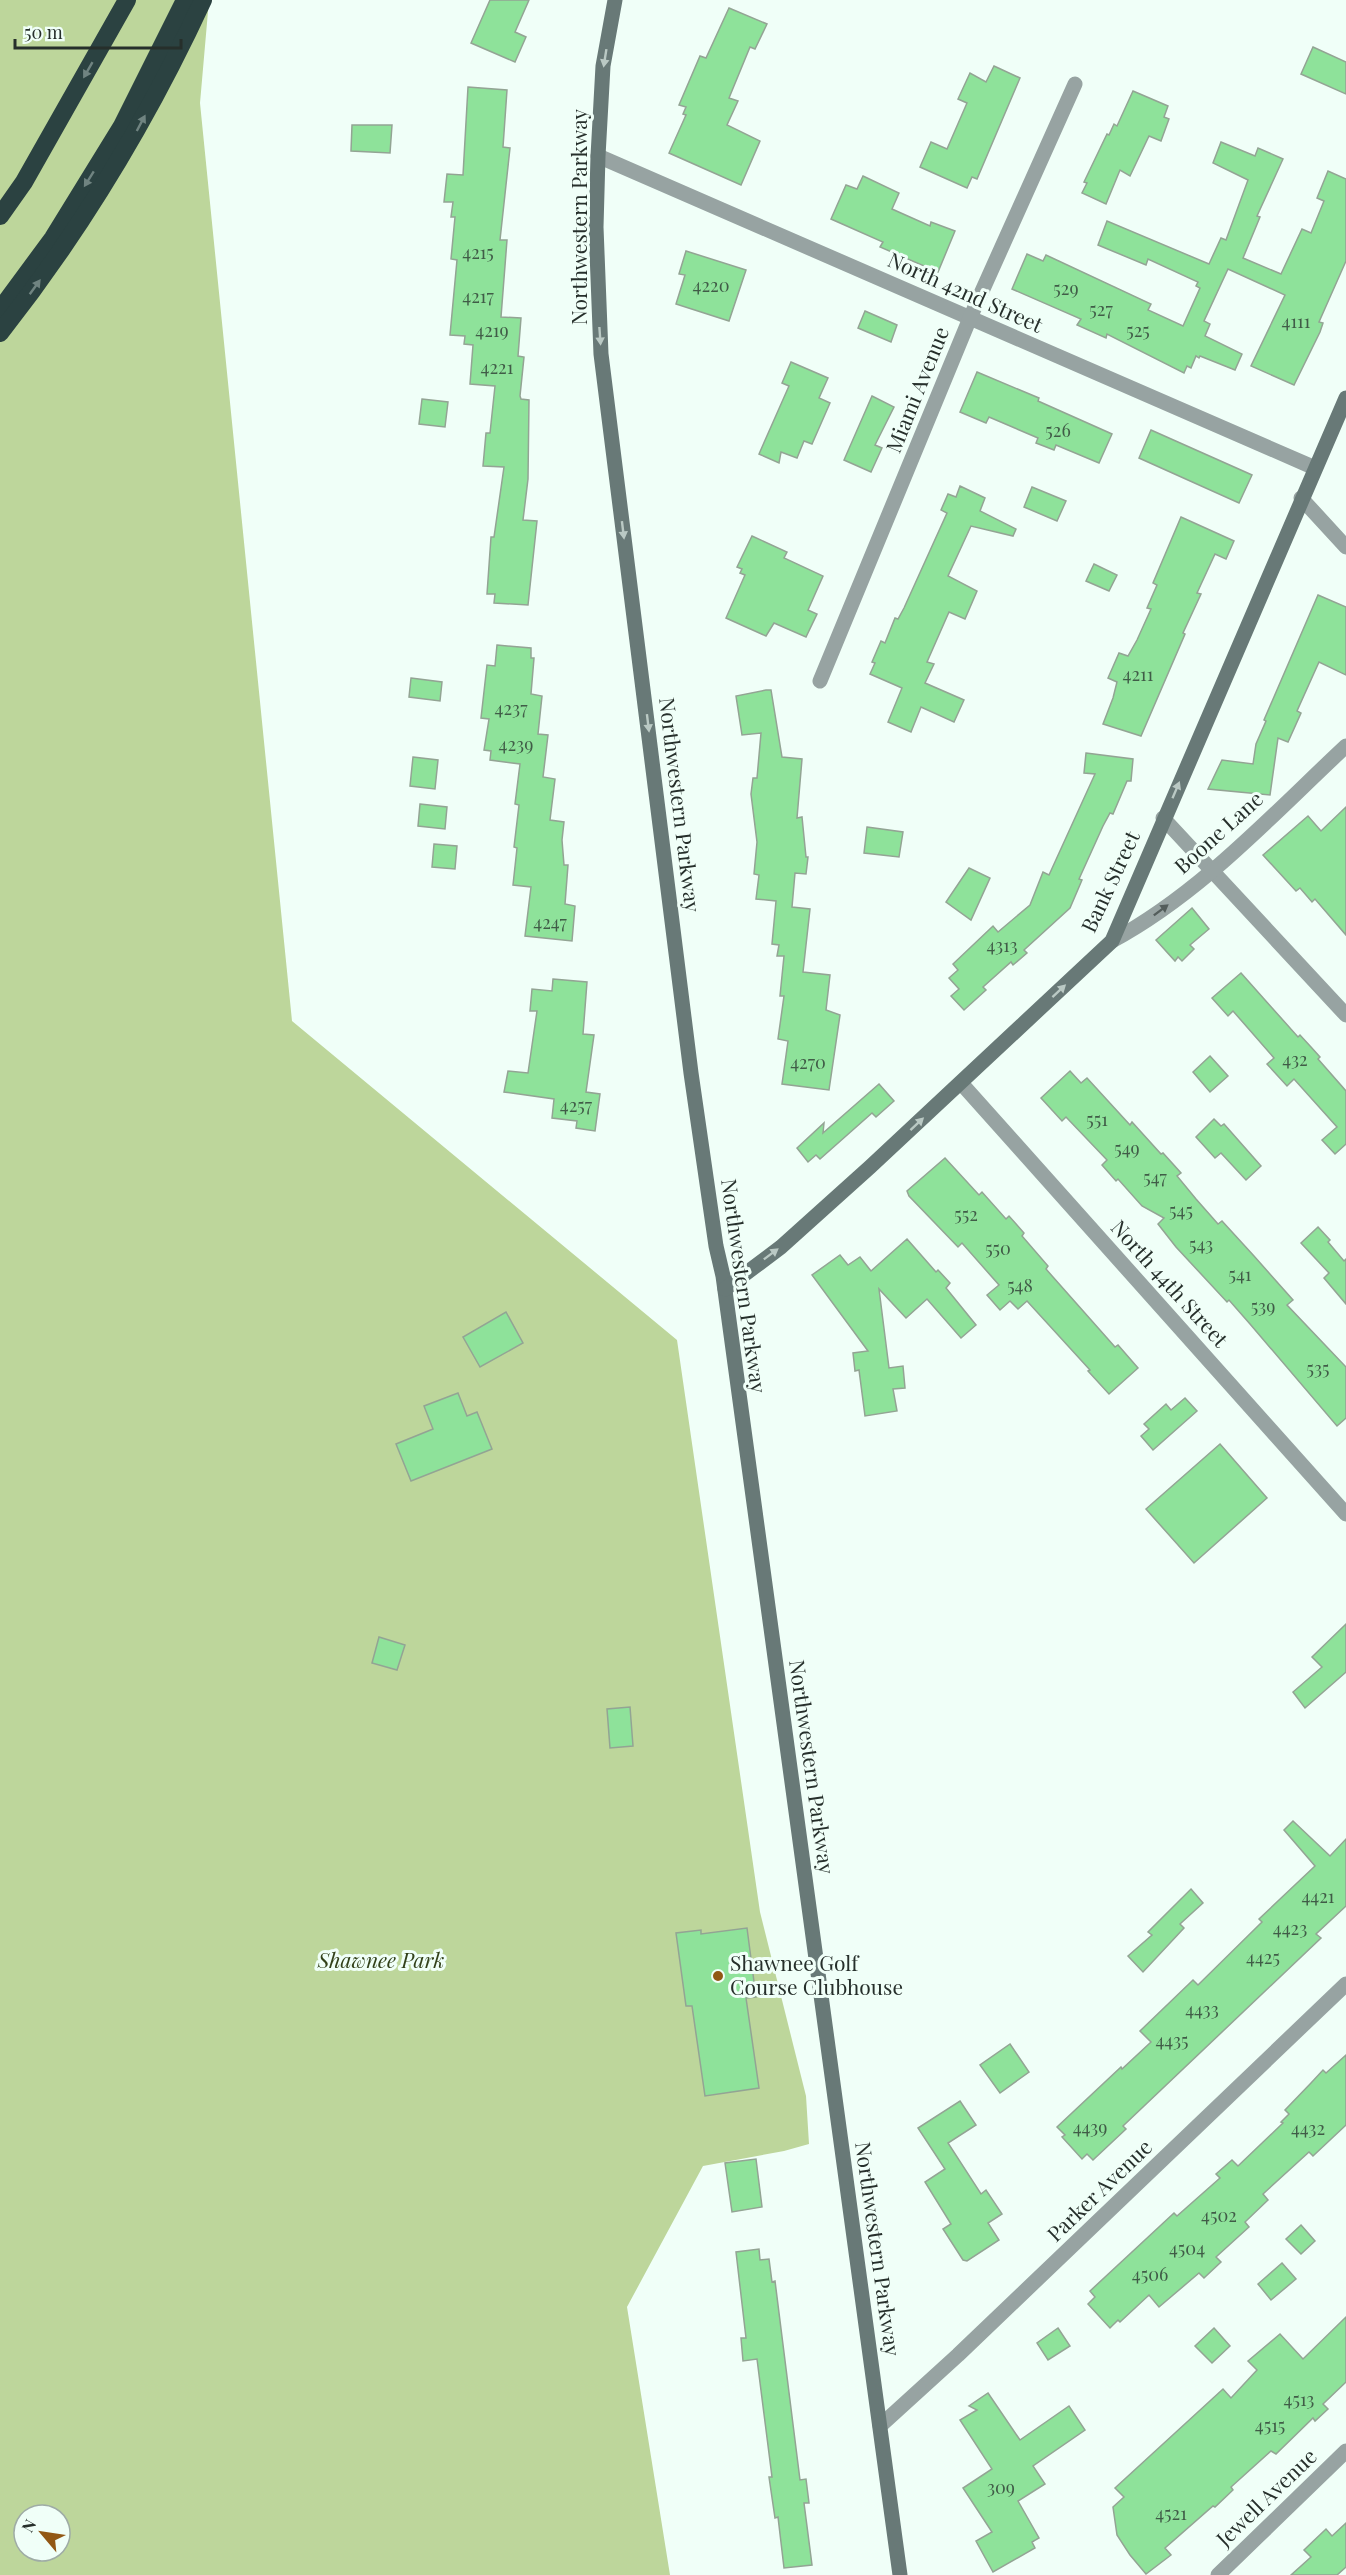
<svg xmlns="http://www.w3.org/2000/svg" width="1346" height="2575" viewBox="0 0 1346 2575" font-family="'Playfair Display',serif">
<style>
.green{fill:#bdd69b;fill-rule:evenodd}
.building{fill:#8ee29a;stroke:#93a494;stroke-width:1.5}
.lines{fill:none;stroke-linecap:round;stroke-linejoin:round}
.street{stroke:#97a3a2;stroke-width:15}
.secondary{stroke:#687977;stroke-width:15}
.highway{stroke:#2b4241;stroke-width:18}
.oneway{fill:#bac9c4}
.oneway2{fill:#708481}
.oneway3{fill:#535d5b}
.poi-dot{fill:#925815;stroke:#f0fff8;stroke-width:2}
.labels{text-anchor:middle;stroke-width:6;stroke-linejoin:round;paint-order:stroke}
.number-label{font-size:18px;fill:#405c47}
.street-label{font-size:21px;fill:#262f2b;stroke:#f0fff8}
.park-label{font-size:21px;font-style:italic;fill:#32411a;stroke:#f0fff8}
.poi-label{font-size:21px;fill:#262f2b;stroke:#f0fff8;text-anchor:start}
</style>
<rect width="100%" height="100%" fill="#f0fff8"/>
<!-- green -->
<path class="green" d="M 0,0 L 209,0 L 200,103 L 292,1021 L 677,1340 L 760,1912 L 806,2096 L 809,2144 L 784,2151 L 703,2166 L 627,2307 L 670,2575 L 0,2575 ZM 24,2515 L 60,2515 L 60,2551 L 24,2551 Z"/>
<!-- building -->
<g class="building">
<polygon points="490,0 529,0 515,32 526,37 515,62 471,43"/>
<polygon points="729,8 767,24 755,49 750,47 729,98 738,101 727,125 760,141 741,185 669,153 686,115 683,114 686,107 679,105 700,56 706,58"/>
<polygon points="1313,47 1346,62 1346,94 1301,74"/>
<polygon points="994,66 1020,78 977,179 972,177 967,188 920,167 931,142 947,149 967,103 958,99 970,73 986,82"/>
<polygon points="468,87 507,90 503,147 510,148 500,240 507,240 501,317 521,318 518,356 524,357 520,396 521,399 529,400 528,479 523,520 537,521 528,605 494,603 495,594 487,594 491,537 494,537 504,467 483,466 486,433 490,433 495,386 470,384 473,345 464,344 465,336 450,335 457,260 451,259 455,217 451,217 453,202 444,202 447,174 463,175"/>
<polygon points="1133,91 1168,106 1164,117 1169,119 1161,141 1149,136 1130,176 1120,170 1106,204 1082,193 1087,183 1084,182 1107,134 1109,135 1114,124 1117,126"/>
<polygon points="352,125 392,125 390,153 351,151"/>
<polygon points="1221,142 1255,156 1258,148 1283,159 1257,216 1260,217 1243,258 1281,274 1302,229 1311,233 1324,201 1317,198 1328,171 1346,179 1346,261 1319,322 1323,323 1320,332 1294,385 1251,366 1285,295 1228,269 1204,321 1210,324 1205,336 1242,354 1235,370 1200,356 1199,358 1196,356 1191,368 1187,366 1184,373 1107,334 1106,338 1077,325 1081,319 1012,289 1027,254 1043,261 1046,255 1151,304 1148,310 1183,326 1200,288 1196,286 1198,282 1148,259 1146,265 1098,245 1107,221 1209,264 1221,238 1226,240 1248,180 1213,163"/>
<polygon points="863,176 899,193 892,209 930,226 931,222 955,231 938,272 880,247 883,242 831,219 846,185 857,189"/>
<polygon points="686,251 746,270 729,321 676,304 685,275 679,274"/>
<polygon points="865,311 897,325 891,342 858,328"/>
<polygon points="791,362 828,378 819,398 830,403 812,444 804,441 797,458 781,452 779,463 759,454 789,386 782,383"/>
<polygon points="977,372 1039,398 1038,401 1112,434 1099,463 1056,445 1054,450 1036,443 1038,438 989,417 986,423 960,412"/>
<polygon points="872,396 894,407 875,445 882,448 871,472 844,460"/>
<polygon points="422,399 448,402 445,427 419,424"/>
<polygon points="1151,430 1252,475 1239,503 1139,458"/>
<polygon points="960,486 985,498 980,511 1016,529 1013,536 971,526 948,576 977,591 965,619 949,612 927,662 934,664 925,683 964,700 954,722 921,707 911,732 888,722 902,688 870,674 875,663 872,662 881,641 885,643 895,618 898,619 904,608 947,513 941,510 948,494 956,497"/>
<polygon points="1032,487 1066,501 1057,521 1024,507"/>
<polygon points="1181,517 1234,541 1226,559 1215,554 1197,593 1201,594 1183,633 1185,634 1141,736 1103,724 1113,698 1117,682 1108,678 1119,653 1128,656 1137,640 1151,609 1147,608 1157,585 1153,583"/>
<polygon points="752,536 787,552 784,558 823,576 808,610 817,614 806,637 774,623 766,636 726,618 745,575 740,573 742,569 737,567"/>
<polygon points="1094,564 1117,575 1109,591 1086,581"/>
<polygon points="1318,595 1346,607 1346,675 1319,662 1297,711 1301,713 1288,742 1278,738 1270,795 1208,789 1222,760 1253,764 1256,744 1266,721 1264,720"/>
<polygon points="497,645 531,648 531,658 534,658 531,694 542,696 538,734 548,735 543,777 555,779 550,820 564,822 562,840 564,865 568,865 565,904 575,906 572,941 525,936 531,887 513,885 517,848 514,847 519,805 515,804 520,764 490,760 491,751 484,750 489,719 481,718 487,665 495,666"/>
<polygon points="411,678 442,682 440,701 409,697"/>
<polygon points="766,690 771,690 782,757 802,759 797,818 802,817 806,857 808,857 806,874 795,873 792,907 810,909 803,972 830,975 826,1010 840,1015 829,1090 782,1084 788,1041 778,1039 784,996 780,996 784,956 777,956 779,945 772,944 776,901 756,899 759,875 754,874 757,842 751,794 753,778 757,778 761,733 742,735 736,696"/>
<polygon points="1086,753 1133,759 1131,781 1127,781 1113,814 1110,813 1103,826 1079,879 1082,880 1070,908 1024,950 1027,953 1013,965 1011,962 983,987 986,990 964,1010 951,996 959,989 949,978 958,970 953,964 993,926 998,932 1030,905 1043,872 1049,875 1095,774 1084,773"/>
<polygon points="413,757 438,760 435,789 410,786"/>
<polygon points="420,804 447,807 445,829 418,826"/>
<polygon points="1346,807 1346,935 1315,899 1312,902 1300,888 1296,891 1263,855 1308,816 1321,831"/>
<polygon points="867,827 903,832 899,857 864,853"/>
<polygon points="434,844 457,846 455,869 432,867"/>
<polygon points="969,868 990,878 971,920 946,902"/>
<polygon points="1192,908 1209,929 1190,945 1194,949 1182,961 1178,957 1175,961 1156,940"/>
<polygon points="1241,973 1298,1037 1300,1035 1311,1047 1320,1057 1318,1059 1346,1091 1346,1144 1335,1154 1322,1140 1337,1127 1294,1079 1287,1086 1267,1064 1274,1058 1233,1011 1228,1016 1212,998"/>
<polygon points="553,979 587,982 583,1034 594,1035 586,1092 600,1094 595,1131 576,1128 577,1121 552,1118 554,1099 504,1092 508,1071 528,1073 537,1011 530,1011 532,989 552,991"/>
<polygon points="1210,1056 1228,1076 1210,1092 1193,1072"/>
<polygon points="1070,1071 1081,1083 1087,1078 1130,1125 1132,1122 1161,1154 1163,1153 1181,1173 1177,1176 1196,1199 1218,1224 1222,1221 1254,1256 1293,1300 1287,1305 1346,1367 1346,1418 1337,1426 1250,1324 1229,1300 1227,1302 1176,1247 1158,1224 1164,1218 1142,1206 1118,1179 1116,1181 1102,1165 1107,1160 1066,1117 1062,1121 1041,1098"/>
<polygon points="879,1084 894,1101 876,1117 872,1113 820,1159 816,1155 808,1162 797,1148 824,1123 823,1133"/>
<polygon points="1214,1119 1221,1126 1224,1124 1261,1166 1246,1180 1221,1153 1215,1158 1196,1137"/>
<polygon points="945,1158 979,1195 982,1192 1006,1219 1009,1216 1024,1233 1022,1236 1048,1266 1046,1269 1053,1277 1115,1347 1118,1345 1138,1368 1109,1394 1088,1371 1090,1370 1027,1301 1018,1309 1010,1301 1000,1310 987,1295 999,1285 962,1243 958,1247 909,1196 907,1191"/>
<polygon points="1318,1227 1330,1240 1328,1242 1344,1261 1346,1259 1346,1304 1324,1278 1329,1273 1301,1243"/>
<polygon points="907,1239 936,1272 938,1270 950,1283 946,1288 976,1325 961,1338 927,1299 906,1318 879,1289 889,1368 903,1366 905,1388 893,1389 897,1411 865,1416 859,1370 855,1371 853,1353 868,1351 812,1275 840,1255 848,1265 860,1257 871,1271"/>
<polygon points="506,1312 523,1343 480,1367 463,1337"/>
<polygon points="458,1393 467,1416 477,1412 492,1449 411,1481 396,1444 433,1429 424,1406"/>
<polygon points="1185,1398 1197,1411 1153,1450 1141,1436 1149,1429 1144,1424 1166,1404 1171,1410"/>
<polygon points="1220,1444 1267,1498 1194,1563 1146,1509"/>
<polygon points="1346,1624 1346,1672 1305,1708 1293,1692 1322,1667 1312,1657"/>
<polygon points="379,1637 405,1645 397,1670 372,1663"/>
<polygon points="630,1707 633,1746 610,1748 607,1709"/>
<polygon points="1293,1821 1330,1856 1346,1839 1346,1906 1316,1934 1321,1938 1123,2126 1126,2129 1093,2160 1087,2154 1082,2159 1062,2137 1065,2135 1057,2127 1121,2067 1122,2069 1151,2042 1140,2031 1193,1980 1198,1985 1262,1922 1259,1919 1315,1866 1284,1830"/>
<polygon points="1191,1889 1203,1903 1180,1924 1184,1928 1143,1972 1128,1956 1152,1935 1148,1932"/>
<polygon points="747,1928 756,1997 746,1998 759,2088 705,2096 692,2006 686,2006 676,1933 701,1930 701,1934"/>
<polygon points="1010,2044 1029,2072 1000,2093 980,2065"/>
<polygon points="1346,2055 1346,2125 1313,2156 1309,2152 1263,2194 1268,2200 1245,2222 1249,2227 1216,2257 1221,2262 1204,2278 1199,2273 1159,2307 1149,2295 1120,2322 1118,2320 1110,2328 1088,2304 1095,2297 1090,2291 1174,2213 1177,2216 1220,2178 1216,2174 1232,2160 1238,2166 1283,2123 1281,2122 1289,2114 1285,2110 1311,2083 1323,2070 1326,2073"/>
<polygon points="960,2101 976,2125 948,2143 981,2194 986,2190 1002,2214 988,2223 999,2240 967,2261 963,2260 943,2229 951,2224 925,2182 945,2169 918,2128"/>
<polygon points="756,2159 762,2207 732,2212 725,2163"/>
<polygon points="1301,2225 1315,2241 1301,2254 1286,2239"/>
<polygon points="759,2249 760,2260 769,2259 772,2282 775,2281 800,2480 806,2479 809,2503 804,2503 812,2565 784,2568 778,2517 775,2518 769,2477 772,2477 757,2359 743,2361 741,2338 746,2338 736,2252"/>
<polygon points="1282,2263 1296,2279 1271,2300 1258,2284"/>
<polygon points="1346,2317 1346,2382 1323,2404 1328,2409 1315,2421 1313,2418 1276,2454 1271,2451 1231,2487 1233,2490 1215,2507 1213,2506 1165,2548 1171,2555 1146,2574 1130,2555 1117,2535 1113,2507 1124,2497 1115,2488 1223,2389 1231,2398 1257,2370 1248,2361 1280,2334 1303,2359"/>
<polygon points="1058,2328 1070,2346 1048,2360 1037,2343"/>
<polygon points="1214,2328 1230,2346 1212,2363 1195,2346"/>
<polygon points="988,2393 1020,2440 1069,2406 1085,2430 1033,2466 1045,2484 1018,2501 1039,2538 1032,2542 1035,2548 993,2572 976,2541 992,2532 963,2488 992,2469 960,2420 977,2410 969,2406"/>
<polygon points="1346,2523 1346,2567 1337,2575 1291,2575 1311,2557 1304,2550 1326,2529 1332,2536"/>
</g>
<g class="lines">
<!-- street -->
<g class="street">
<polyline points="598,156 1315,468"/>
<polyline points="1301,498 1346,547"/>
<polyline points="820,681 970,318 1075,84"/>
<polyline points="1163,818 1346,1015"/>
<path d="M 1112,941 C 1201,893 1272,815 1346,746"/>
<polyline points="961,1083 1346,1514"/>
<polyline points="880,2426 958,2355 1346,1984"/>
<polyline points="1218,2575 1346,2451"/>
</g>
<!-- secondary -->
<g class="secondary">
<polyline points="615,0 603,66 598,156 596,227 601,354 691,1073 716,1246 723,1276 900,2575"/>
<polyline points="725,1289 781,1247 870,1167 1112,941 1346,398"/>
</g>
<!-- highway -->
<g class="highway">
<polyline points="0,216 24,182 127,0"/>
<polyline points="0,310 53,238 122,126 185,0"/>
<path d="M 0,333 C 81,230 148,119 203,0"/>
</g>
</g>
<!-- one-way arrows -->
<defs><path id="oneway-solid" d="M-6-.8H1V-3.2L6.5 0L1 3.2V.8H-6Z" transform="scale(1.5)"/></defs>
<g class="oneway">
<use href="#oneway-solid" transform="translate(605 58) rotate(99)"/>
<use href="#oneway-solid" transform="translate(600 336) rotate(86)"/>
<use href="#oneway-solid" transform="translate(623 530) rotate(83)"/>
<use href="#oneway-solid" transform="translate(648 723) rotate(83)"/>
<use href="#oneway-solid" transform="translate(1176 790) rotate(-67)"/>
<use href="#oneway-solid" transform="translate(1059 991) rotate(-43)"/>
<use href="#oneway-solid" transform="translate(917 1124) rotate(-43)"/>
<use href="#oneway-solid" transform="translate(771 1254) rotate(-37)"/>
</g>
<g class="oneway2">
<use href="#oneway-solid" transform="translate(88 70) rotate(120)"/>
<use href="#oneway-solid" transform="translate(141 123) rotate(-62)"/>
<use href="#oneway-solid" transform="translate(89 179) rotate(122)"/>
<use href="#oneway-solid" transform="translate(35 287) rotate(-54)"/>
</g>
<use class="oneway3" href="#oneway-solid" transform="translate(1161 910) rotate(-37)"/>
<!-- markers -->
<circle class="poi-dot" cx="718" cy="1976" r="6"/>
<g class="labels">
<!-- number labels -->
<g class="number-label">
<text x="478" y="259">4215</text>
<text x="711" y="292">4220</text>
<text x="1066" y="295">529</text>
<text x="478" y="303">4217</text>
<text x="1101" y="316">527</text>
<text x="1296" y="328">4111</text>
<text x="492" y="337">4219</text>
<text x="1138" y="337">525</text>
<text x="497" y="374">4221</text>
<text x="1058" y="437">526</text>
<text x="1138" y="681">4211</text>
<text x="511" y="715">4237</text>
<text x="516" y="751">4239</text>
<text x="550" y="929">4247</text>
<text x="1002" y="952">4313</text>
<text x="1295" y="1066">432</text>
<text x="808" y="1069">4270</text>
<text x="576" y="1112">4257</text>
<text x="1097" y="1126">551</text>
<text x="1127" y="1155">549</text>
<text x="1155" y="1184">547</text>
<text x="1181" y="1217">545</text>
<text x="966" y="1221">552</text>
<text x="1201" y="1251">543</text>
<text x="998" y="1255">550</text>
<text x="1240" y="1281">541</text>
<text x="1020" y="1292">548</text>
<text x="1263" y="1313">539</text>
<text x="1318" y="1375">535</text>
<text x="1318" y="1903">4421</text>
<text x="1290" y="1935">4423</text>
<text x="1263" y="1964">4425</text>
<text x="1202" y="2016">4433</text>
<text x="1172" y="2047">4435</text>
<text x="1090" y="2134">4439</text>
<text x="1308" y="2135">4432</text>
<text x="1219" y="2222">4502</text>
<text x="1187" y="2255">4504</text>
<text x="1150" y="2281">4506</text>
<text x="1299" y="2406">4513</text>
<text x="1270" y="2432">4515</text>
<text x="1001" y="2494">309</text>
<text x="1171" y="2520">4521</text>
</g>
<!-- street labels -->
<g class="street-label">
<text transform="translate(580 217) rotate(-90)" y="7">Northwestern Parkway</text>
<text transform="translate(965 293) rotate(24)" y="7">North 42nd Street</text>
<text transform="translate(918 390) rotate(-68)" y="7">Miami Avenue</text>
<text transform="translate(679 805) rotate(83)" y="7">Northwestern Parkway</text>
<text transform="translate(1219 833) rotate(-42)" y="7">Boone Lane</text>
<text transform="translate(1111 882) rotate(-65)" y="7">Bank Street</text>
<text transform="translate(1169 1284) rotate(48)" y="7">North 44th Street</text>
<text transform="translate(743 1286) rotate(82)" y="7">Northwestern Parkway</text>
<text transform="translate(811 1767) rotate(82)" y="7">Northwestern Parkway</text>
<text transform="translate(1100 2191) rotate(-44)" y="7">Parker Avenue</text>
<text transform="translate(877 2249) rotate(82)" y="7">Northwestern Parkway</text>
<text transform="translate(1267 2498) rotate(-44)" y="7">Jewell Avenue</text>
</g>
<!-- park labels -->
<g class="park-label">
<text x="381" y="1968">Shawnee Park</text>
</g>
<!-- poi labels -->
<g class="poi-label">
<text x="730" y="1971">Shawnee Golf<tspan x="730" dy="24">Course Clubhouse</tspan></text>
</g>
</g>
<!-- north arrow -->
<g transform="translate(42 2533) rotate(299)"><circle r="28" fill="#f0fff8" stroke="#9faca6" stroke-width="1.5"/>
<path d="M0-4.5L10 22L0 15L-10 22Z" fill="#925815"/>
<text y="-9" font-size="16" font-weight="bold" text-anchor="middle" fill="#262f2b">N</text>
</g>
<!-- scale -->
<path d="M15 39v9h166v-9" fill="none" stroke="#262f2b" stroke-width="3"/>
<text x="24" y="39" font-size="18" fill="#262f2b" stroke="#f0fff8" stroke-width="4.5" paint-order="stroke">50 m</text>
</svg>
